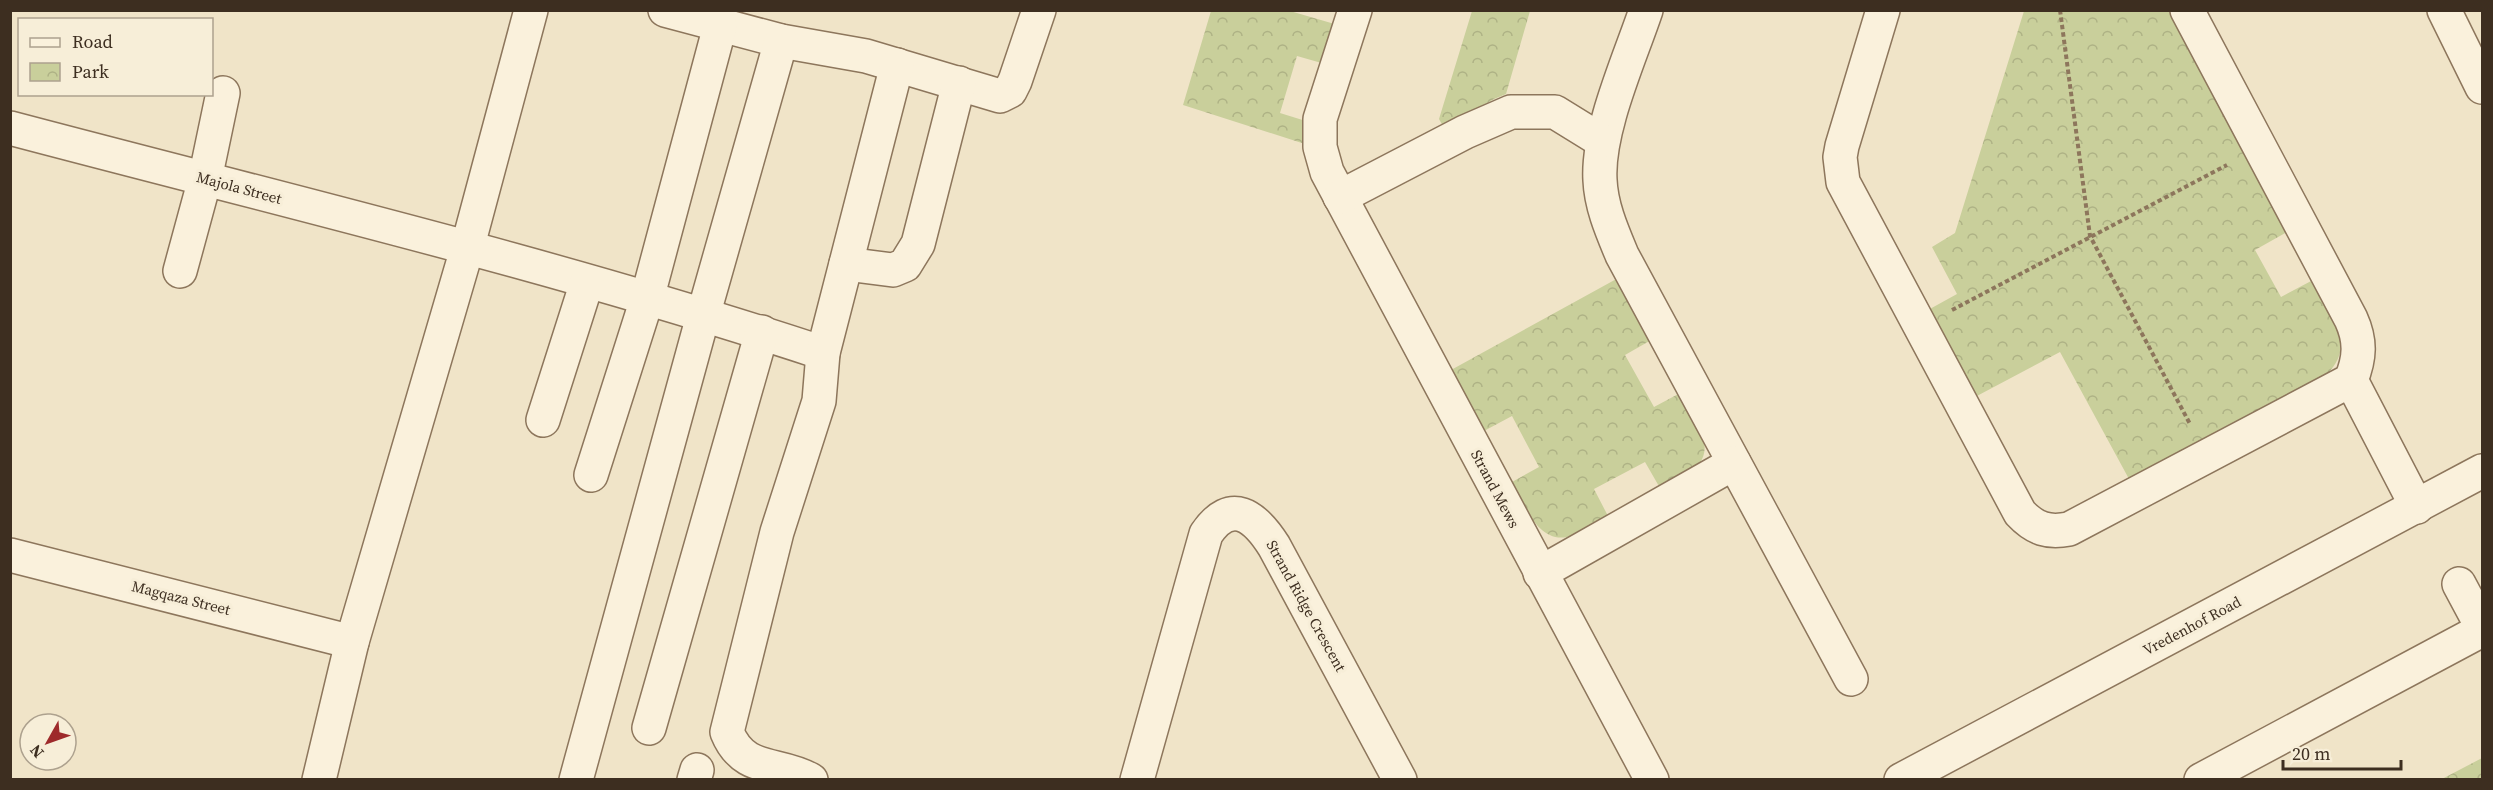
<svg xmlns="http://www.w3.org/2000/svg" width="2493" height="790" viewBox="0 0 2493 790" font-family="'Source Serif 4',serif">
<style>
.park{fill:url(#park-crowns)}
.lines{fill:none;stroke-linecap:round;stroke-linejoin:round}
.minor-casing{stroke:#8d765c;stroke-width:36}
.path{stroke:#8d765c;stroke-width:4;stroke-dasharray:4.5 3;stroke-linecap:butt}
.minor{stroke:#faf1dc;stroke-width:33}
.labels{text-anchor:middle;stroke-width:6;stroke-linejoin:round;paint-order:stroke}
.street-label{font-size:15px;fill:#3d2e20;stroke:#f7eed8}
</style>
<defs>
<pattern id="park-crowns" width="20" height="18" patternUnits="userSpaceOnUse" patternTransform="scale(1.5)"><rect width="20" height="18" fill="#c9cf9b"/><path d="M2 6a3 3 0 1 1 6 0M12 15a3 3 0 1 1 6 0" fill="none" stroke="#aeb285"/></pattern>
</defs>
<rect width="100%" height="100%" fill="#f0e4c8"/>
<!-- park -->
<g class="park">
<polygon points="1211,11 1290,11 1338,25 1325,64 1297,56 1280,113 1309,122 1308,145 1183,105"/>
<polygon points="1472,11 1530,11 1506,94 1494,99 1444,128 1439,119"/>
<path d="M 2024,11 L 2169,11 L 2287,232 L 2255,250 L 2281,297 L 2313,280 C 2330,312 2359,344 2326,375 L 2129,479 L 2060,352 L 1975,397 L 1928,310 L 1957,294 L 1932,247 L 1955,233 Z"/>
<path d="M 1620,277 L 1653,339 L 1625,355 L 1654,407 L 1682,392 C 1693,415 1720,449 1693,470 C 1684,478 1670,483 1660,488 L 1645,462 L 1594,489 L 1608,516 C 1595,523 1581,533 1567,537 C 1537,543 1523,502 1512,482 L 1539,467 L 1512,416 L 1484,431 L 1451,370 Z"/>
<polygon points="2482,758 2482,779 2442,779"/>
</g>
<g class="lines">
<!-- minor casing -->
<g class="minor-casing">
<g id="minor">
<polyline points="665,10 781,41 866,56 1000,96 1010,91 1015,81 1039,10"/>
<polyline points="1355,10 1320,119 1320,147 1327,172 1652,780"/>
<path d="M 1646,10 C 1630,58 1597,130 1600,180 C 1601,206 1612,231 1622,255 L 1851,679"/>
<path d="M 1883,10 L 1842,146 L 1840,157 L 1843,182 L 2020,513 C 2035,529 2048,533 2069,529 L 2351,380 C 2360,358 2361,341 2351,319 L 2187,10"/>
<polyline points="2444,10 2482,87"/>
<path d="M 10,128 C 282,200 557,265 823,353"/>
<polyline points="1340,197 1465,132 1511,112 1555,112 1602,141"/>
<polyline points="846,264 893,270 905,265 918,244 959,83"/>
<polyline points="180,271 205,179 223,93"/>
<polyline points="2351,380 2417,507"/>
<polyline points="543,420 587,282"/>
<polyline points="591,475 647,299 720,26"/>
<polyline points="10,555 352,642"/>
<polyline points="1540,573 1734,463"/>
<polyline points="2459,584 2482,627"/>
<polyline points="649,728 762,332"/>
<polyline points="319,780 352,642 467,249 531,10"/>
<polyline points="576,780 703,316 781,41"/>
<polyline points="694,780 697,770"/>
<path d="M 811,780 C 778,761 744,774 727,732 L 777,532 L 819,401 L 823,353 L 897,65"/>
<path d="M 1137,780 L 1206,534 C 1231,497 1255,516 1274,546 L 1400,780"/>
<polyline points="1901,780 2482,471"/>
<polyline points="2201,780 2482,630"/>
</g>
</g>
<!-- path -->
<g class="path">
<polyline points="2060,10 2090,236 2190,424"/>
<polyline points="1952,310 2227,165"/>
</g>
<!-- minor -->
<use href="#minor" class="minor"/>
</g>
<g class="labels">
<!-- street labels -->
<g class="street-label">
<text transform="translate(239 188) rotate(15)" y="5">Majola Street</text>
<text transform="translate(1495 489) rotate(62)" y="5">Strand Mews</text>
<text transform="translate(181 598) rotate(14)" y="5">Magqaza Street</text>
<text transform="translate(1306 606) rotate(61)" y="5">Strand Ridge Crescent</text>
<text transform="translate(2192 626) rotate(-28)" y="5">Vredenhof Road</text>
</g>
</g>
<!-- border -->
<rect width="2493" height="790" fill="none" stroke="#3d2e20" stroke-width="24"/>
<!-- legend -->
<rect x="18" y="18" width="195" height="78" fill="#f7eed8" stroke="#ada18e" stroke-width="1.5"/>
<rect x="30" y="38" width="30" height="9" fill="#faf1dc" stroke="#ada18e" stroke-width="1.5"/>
<text x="72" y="48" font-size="18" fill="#3d2e20">Road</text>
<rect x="30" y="63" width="30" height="18" fill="url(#park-crowns)" stroke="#ada18e" stroke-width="1.5"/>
<text x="72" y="78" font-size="18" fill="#3d2e20">Park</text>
<!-- north arrow -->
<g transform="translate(48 742) rotate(230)"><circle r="28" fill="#f7eed8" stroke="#ada18e" stroke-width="1.5"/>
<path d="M0-4.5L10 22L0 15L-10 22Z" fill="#9e2a2b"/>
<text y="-9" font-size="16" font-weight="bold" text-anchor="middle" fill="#3d2e20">N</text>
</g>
<!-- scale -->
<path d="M2283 760v9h118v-9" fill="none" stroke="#3d2e20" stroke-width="3"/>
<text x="2292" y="760" font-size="18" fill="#3d2e20" stroke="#f7eed8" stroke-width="4.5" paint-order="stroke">20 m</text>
</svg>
